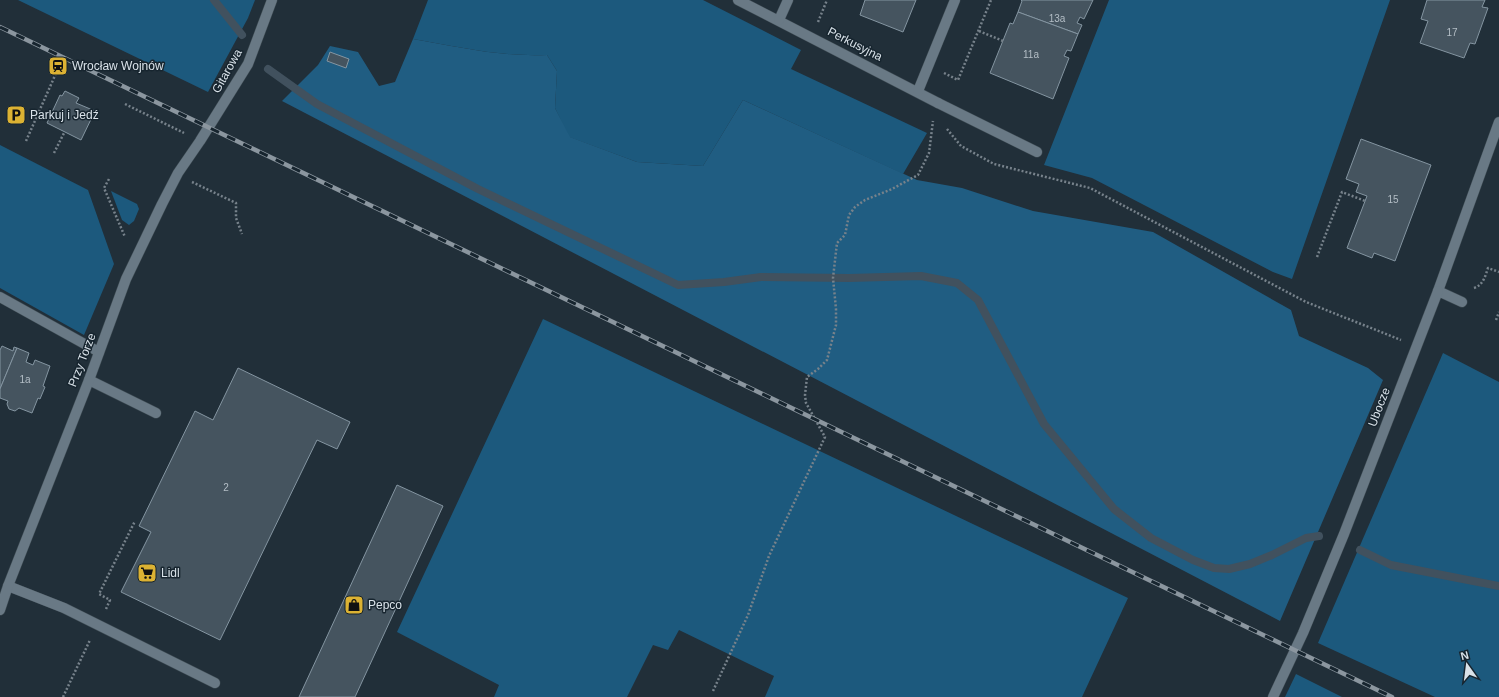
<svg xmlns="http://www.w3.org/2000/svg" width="1499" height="697" viewBox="0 0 1499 697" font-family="Arial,sans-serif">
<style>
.green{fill:#1c597d}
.forest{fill:#205d82}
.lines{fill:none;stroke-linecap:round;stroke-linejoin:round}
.stream{stroke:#41515e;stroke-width:8}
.building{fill:#45545f;stroke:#8495a1}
.lane-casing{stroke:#3f4c54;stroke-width:11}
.street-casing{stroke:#3f4c54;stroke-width:11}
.path{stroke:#77828b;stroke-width:2.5;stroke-dasharray:2 2;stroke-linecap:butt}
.lane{stroke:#697985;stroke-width:10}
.street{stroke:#697985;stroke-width:10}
.rail-casing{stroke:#8b969f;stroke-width:4.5}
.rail{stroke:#17252f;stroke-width:3;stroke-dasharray:9;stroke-linecap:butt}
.labels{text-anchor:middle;stroke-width:3;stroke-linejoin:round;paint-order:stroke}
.number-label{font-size:10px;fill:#b4bec6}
.street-label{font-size:12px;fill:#d9e2e9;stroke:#17252f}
.poi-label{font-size:12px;fill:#d9e2e9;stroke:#17252f;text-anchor:start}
</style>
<rect width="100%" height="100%" fill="#212f39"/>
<!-- green -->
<g class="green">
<polygon points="18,0 255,0 248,18 208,92"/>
<path d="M 428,0 L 703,0 L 801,50 L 791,69 L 927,133 L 903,174 L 743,100 L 703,166 L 637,162 L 569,137 L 555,108 L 557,71 L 547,55 C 500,57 459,47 413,39 Z"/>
<polygon points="1109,0 1390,0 1292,279 1273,272 1092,178 1044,165"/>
<polygon points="0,145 88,190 114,264 84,335 0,288"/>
<polygon points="111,191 137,204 139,209 134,221 129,225 122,220"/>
<polygon points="543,319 1128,598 1082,697 765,697 774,676 679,630 668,650 653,645 627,697 494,697 499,685 397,632"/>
<polygon points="1443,353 1499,382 1499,697 1435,697 1318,643"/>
<polygon points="1296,674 1342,697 1285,697"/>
</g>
<!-- forest -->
<path class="forest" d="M 413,39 C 459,47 500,57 547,55 L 557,71 L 555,108 L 570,137 L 637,162 L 703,166 L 743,100 L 917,180 L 962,188 L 1033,211 L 1153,232 L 1291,310 L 1299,336 L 1368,368 L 1383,380 L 1280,621 L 282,101 L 318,65 L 330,46 L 358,52 L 379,86 L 395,82 Z"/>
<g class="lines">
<!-- stream -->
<g class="stream">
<polyline points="214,0 242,35"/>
<polyline points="268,69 317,104 478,189 678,285 724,282 761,277 849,278 921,276 957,283 978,300 1044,424 1114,509 1151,538 1193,560 1214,568 1229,569 1250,564 1272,555 1306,538 1319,536"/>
<polyline points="1360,550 1391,565 1499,586"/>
</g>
</g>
<!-- building -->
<g class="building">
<polygon points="865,0 916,0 903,32 860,15"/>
<polygon points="1021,0 1093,0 1084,19 1080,17 1077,23 1082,25 1078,34 1018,12 1022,1"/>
<polygon points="1427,0 1485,0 1482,7 1488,8 1475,44 1470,43 1464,58 1420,43 1428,21 1421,19"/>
<polygon points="1018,12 1078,34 1071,51 1067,50 1064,56 1069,58 1053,99 990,73 1010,23 1013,24"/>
<polygon points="330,52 349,59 346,68 327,61"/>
<polygon points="65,91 79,98 76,103 95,111 81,140 47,123 60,95 62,96"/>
<polygon points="1361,139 1431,165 1395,261 1374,253 1372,258 1347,248 1367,196 1356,192 1359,184 1346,179"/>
<polygon points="2,346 13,351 14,347 17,348 0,389 0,350"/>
<polygon points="17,348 29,353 26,362 33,365 35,360 50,366 43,386 45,387 40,399 38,398 32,413 19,408 15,411 9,409 7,404 8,401 0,398 0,389"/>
<polygon points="238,368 350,422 337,449 317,440 220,640 121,592 151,532 139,526 195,411 213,420"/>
<polygon points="397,485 443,506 355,697 299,697"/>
</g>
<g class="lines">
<!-- lane casing -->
<g class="lane-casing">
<g id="lane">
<polyline points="938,103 1037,152"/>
<polyline points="1462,302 1438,291 1499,122"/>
<polyline points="89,380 156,413"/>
<polyline points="8,586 64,608 215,683"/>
</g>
</g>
<!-- street casing -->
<g class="street-casing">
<g id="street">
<polyline points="738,0 938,103"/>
<polyline points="779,20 788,0"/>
<polyline points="918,91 955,0"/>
<polyline points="0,297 99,352"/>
<polyline points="0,610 8,586 89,380 126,279 162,204 178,173 200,141 248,64 272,0"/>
<polyline points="1273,697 1303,633 1344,534 1438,291"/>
</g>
</g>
<!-- path -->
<g class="path">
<polyline points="818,22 827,0"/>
<polyline points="979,31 1003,41"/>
<polyline points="944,73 958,80 991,0"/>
<polyline points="125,104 184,133"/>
<polyline points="947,129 961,146 994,164 1090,188 1306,302 1401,340"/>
<polyline points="26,141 57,71"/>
<polyline points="54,153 64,133"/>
<polyline points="109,179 104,188 125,237"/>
<polyline points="192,182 236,203 236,218 242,234"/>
<polyline points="1317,257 1342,192 1365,201"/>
<path d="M 1474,288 C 1483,285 1485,277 1488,268 L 1499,272"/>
<polyline points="1496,320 1499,312"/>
<polyline points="106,609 110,600 99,594 135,521"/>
<polyline points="713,691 748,615 769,556 825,437 806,403 805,395 807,377 818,369 827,360 836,325 836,309 833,278 837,243 845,235 849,215 855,207 865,200 892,189 918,175 929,153 933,121"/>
<polyline points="63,697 90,640"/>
</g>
<!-- lane -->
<use href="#lane" class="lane"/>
<!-- street -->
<use href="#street" class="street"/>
<!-- rail casing -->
<g class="rail-casing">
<polyline id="rail" points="0,27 1392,697"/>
</g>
<!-- rail -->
<use href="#rail" class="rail"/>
</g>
<!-- icons -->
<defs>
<g id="station-square" transform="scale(1)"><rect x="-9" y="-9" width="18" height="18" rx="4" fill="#dcb233" stroke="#17252f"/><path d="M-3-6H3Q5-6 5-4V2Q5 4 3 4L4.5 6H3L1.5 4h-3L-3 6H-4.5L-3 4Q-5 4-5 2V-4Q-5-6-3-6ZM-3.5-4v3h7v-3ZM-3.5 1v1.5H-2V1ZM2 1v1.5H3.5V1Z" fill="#111"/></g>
<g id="parking-square" transform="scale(1)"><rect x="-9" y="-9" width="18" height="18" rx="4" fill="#dcb233" stroke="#17252f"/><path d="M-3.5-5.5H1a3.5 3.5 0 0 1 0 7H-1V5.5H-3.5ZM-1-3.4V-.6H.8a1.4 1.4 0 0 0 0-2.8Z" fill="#111"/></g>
<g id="supermarket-square" transform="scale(1)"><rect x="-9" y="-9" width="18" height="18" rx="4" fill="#dcb233" stroke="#17252f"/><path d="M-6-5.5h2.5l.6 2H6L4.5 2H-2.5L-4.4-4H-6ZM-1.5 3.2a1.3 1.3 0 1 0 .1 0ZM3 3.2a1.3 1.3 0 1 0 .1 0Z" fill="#111"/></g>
<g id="shop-square" transform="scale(1)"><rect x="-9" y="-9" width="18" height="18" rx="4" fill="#dcb233" stroke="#17252f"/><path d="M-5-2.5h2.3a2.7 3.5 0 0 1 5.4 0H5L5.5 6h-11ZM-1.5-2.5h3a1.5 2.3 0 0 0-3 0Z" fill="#111"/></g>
</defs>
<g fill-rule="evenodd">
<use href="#station-square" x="58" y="66"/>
<use href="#parking-square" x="16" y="115"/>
<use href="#supermarket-square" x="147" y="573"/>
<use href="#shop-square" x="354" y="605"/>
</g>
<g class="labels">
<!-- number labels -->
<g class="number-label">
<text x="1057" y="22">13a</text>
<text x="1452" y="36">17</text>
<text x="1031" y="58">11a</text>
<text x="1393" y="203">15</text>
<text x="25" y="383">1a</text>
<text x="226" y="491">2</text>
</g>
<!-- street labels -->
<g class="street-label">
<text transform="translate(855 44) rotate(27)" y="4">Perkusyjna</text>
<text transform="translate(227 71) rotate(-61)" y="4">Gitarowa</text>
<text transform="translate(82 360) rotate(-69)" y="4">Przy Torze</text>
<text transform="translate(1379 407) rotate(-69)" y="4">Ubocze</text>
</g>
<!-- poi labels -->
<g class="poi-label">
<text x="72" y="70">Wrocław Wojnów</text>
<text x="30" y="119">Parkuj i Jedź</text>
<text x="161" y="577">Lidl</text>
<text x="368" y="609">Pepco</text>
</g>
</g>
<!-- north arrow -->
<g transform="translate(1467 665) rotate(346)" stroke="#17252f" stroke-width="3" paint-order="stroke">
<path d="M0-3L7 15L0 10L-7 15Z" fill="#d9e2e9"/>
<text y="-6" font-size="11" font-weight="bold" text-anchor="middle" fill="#d9e2e9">N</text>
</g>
</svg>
